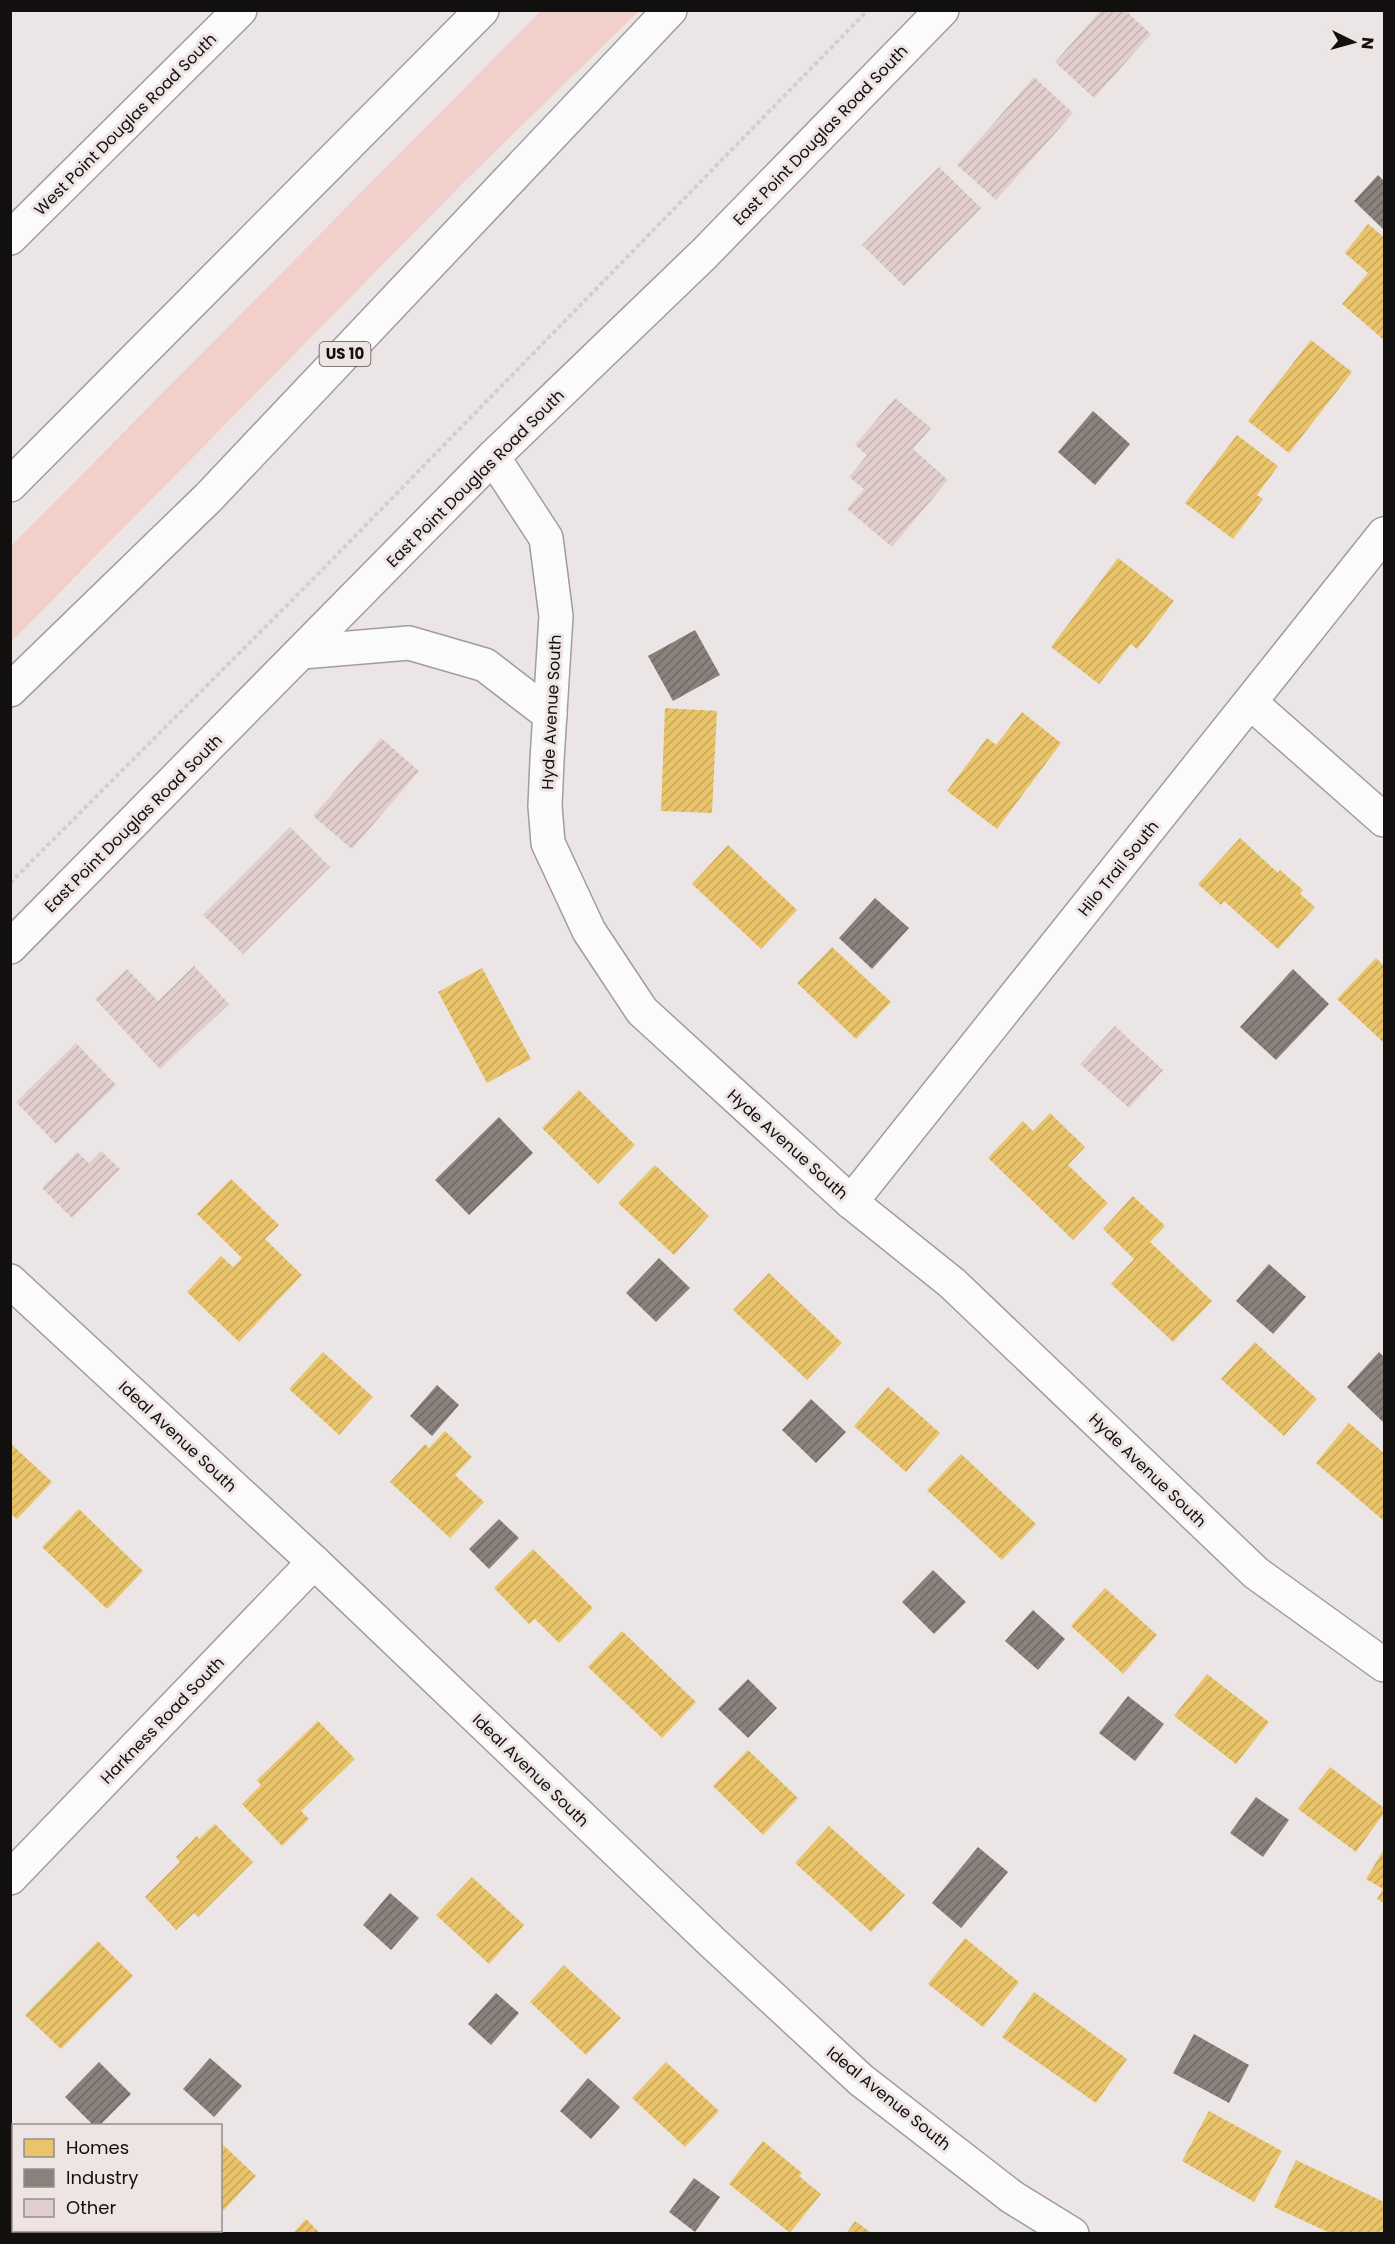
<svg xmlns="http://www.w3.org/2000/svg" width="1395" height="2244" viewBox="0 0 1395 2244" font-family="Poppins,sans-serif">
<style>
.green{fill:#f2cfcb}
.homes{fill:url(#homes-hatch)}
.industry{fill:url(#industry-hatch)}
.building{fill:url(#building-hatch)}
.lines{fill:none;stroke-linecap:round;stroke-linejoin:round}
.street-casing{stroke:#a09d9c;stroke-width:36}
.secondary-casing{stroke:#a09d9c;stroke-width:36}
.highway-casing{stroke:#a09d9c;stroke-width:36}
.path{stroke:#d1d0d0;stroke-width:4;stroke-dasharray:4.5 3;stroke-linecap:butt}
.street{stroke:#fcfbfb;stroke-width:33}
.secondary{stroke:#fcfbfb;stroke-width:33}
.highway{stroke:#fcfbfb;stroke-width:33}
.labels{text-anchor:middle;stroke-width:6;stroke-linejoin:round;paint-order:stroke}
.shield{fill:#ede4e3;stroke:#544f4f;stroke-width:1.5}
.shield-label{font-size:15px;font-weight:bold;fill:#120f0f}
.street-label{font-size:16px;fill:#120f0f;stroke:#ede4e3}
</style>
<defs>
<pattern id="homes-hatch" width="6" height="6" patternUnits="userSpaceOnUse" patternTransform="scale(1.5)"><rect width="6" height="6" fill="#e9c46a"/><path d="M-1 1l2-2M0 6l6-6M5 7l2-2" fill="none" stroke="#c7a75b"/></pattern>
<pattern id="industry-hatch" width="6" height="6" patternUnits="userSpaceOnUse" patternTransform="scale(1.5)"><rect width="6" height="6" fill="#8a817c"/><path d="M-1 1l2-2M0 6l6-6M5 7l2-2" fill="none" stroke="#6f6864"/></pattern>
<pattern id="building-hatch" width="6" height="6" patternUnits="userSpaceOnUse" patternTransform="scale(1.5)"><rect width="6" height="6" fill="#e2cfcd"/><path d="M-1 1l2-2M0 6l6-6M5 7l2-2" fill="none" stroke="#c1b1af"/></pattern>
</defs>
<rect width="100%" height="100%" fill="#ebe6e5"/>
<!-- green -->
<polygon class="green" points="541,11 639,11 463,183 11,642 11,546"/>
<!-- homes -->
<g class="homes">
<polygon points="1368,224 1384,237 1384,340 1342,304 1368,273 1345,253"/>
<polygon points="1311,340 1352,372 1289,453 1248,421"/>
<polygon points="1237,435 1278,466 1257,495 1263,499 1233,539 1185,503"/>
<polygon points="1118,558 1174,601 1137,649 1131,644 1099,684 1051,647"/>
<polygon points="665,708 717,711 712,813 661,811"/>
<polygon points="1022,712 1061,743 997,829 947,791 987,738 996,745"/>
<polygon points="1240,838 1278,873 1280,870 1303,890 1300,894 1315,907 1278,949 1224,901 1221,905 1198,884"/>
<polygon points="728,845 797,910 761,949 692,884"/>
<polygon points="832,947 891,1002 856,1039 797,983"/>
<polygon points="1376,958 1384,966 1384,1043 1337,999"/>
<polygon points="482,968 531,1059 487,1083 438,992"/>
<polygon points="579,1090 635,1145 598,1184 542,1128"/>
<polygon points="1050,1113 1085,1147 1068,1165 1108,1203 1073,1240 988,1158 1023,1121 1033,1131"/>
<polygon points="655,1165 709,1216 674,1255 618,1203"/>
<polygon points="231,1179 279,1225 265,1239 302,1275 239,1342 187,1292 221,1256 233,1267 242,1258 197,1214"/>
<polygon points="1133,1196 1165,1226 1150,1242 1212,1301 1173,1342 1111,1284 1134,1259 1103,1229"/>
<polygon points="769,1273 842,1343 807,1380 733,1310"/>
<polygon points="1255,1342 1317,1399 1284,1436 1221,1379"/>
<polygon points="323,1352 373,1397 339,1435 289,1389"/>
<polygon points="888,1387 940,1433 906,1472 854,1426"/>
<polygon points="1349,1423 1384,1453 1384,1521 1316,1463"/>
<polygon points="445,1431 472,1457 455,1475 484,1502 450,1538 390,1482 425,1444 429,1448"/>
<polygon points="10,1443 52,1482 17,1519 10,1513"/>
<polygon points="961,1454 1036,1524 1002,1560 927,1490"/>
<polygon points="79,1509 143,1571 107,1609 42,1547"/>
<polygon points="533,1549 593,1608 559,1643 535,1619 529,1624 494,1588"/>
<polygon points="1105,1588 1157,1635 1123,1674 1071,1626"/>
<polygon points="622,1631 696,1702 662,1738 588,1667"/>
<polygon points="1207,1674 1269,1722 1236,1764 1174,1716"/>
<polygon points="318,1721 355,1759 301,1811 309,1819 282,1846 242,1804 261,1785 257,1780"/>
<polygon points="748,1750 798,1798 763,1835 713,1786"/>
<polygon points="1330,1767 1384,1808 1384,1813 1356,1852 1298,1809"/>
<polygon points="215,1824 253,1862 198,1917 194,1913 176,1930 145,1897 180,1862 176,1857 197,1836 199,1839"/>
<polygon points="829,1826 905,1895 871,1932 795,1863"/>
<polygon points="1384,1849 1384,1903 1377,1899 1383,1889 1366,1879"/>
<polygon points="472,1877 524,1925 489,1964 436,1915"/>
<polygon points="965,1938 1019,1982 983,2027 928,1984"/>
<polygon points="98,1941 133,1976 61,2049 25,2015"/>
<polygon points="564,1965 621,2018 586,2055 530,2002"/>
<polygon points="1034,1992 1127,2059 1096,2103 1002,2037"/>
<polygon points="666,2062 719,2111 685,2147 632,2098"/>
<polygon points="1209,2111 1282,2151 1254,2202 1182,2161"/>
<polygon points="763,2141 802,2173 799,2176 821,2194 790,2233 729,2184"/>
<polygon points="220,2142 256,2176 220,2214"/>
<polygon points="1296,2160 1384,2202 1384,2234 1332,2234 1274,2207"/>
<polygon points="306,2219 321,2234 292,2234"/>
<polygon points="855,2221 873,2234 846,2234"/>
</g>
<!-- industry -->
<g class="industry">
<polygon points="1378,175 1384,181 1384,230 1354,201"/>
<polygon points="1093,411 1130,444 1095,485 1058,452"/>
<polygon points="695,630 720,675 673,701 648,656"/>
<polygon points="875,898 909,928 872,969 839,938"/>
<polygon points="1293,969 1329,1004 1276,1060 1240,1027"/>
<polygon points="499,1117 533,1153 469,1215 435,1180"/>
<polygon points="659,1258 690,1288 656,1322 626,1293"/>
<polygon points="1269,1264 1306,1297 1273,1334 1236,1301"/>
<polygon points="1379,1352 1384,1357 1384,1423 1347,1387"/>
<polygon points="437,1385 459,1405 432,1436 410,1416"/>
<polygon points="811,1399 846,1432 816,1463 782,1430"/>
<polygon points="499,1519 519,1538 489,1569 469,1549"/>
<polygon points="933,1570 966,1602 934,1634 902,1602"/>
<polygon points="1033,1610 1065,1639 1038,1670 1005,1641"/>
<polygon points="748,1679 777,1708 748,1738 718,1709"/>
<polygon points="1128,1696 1164,1724 1135,1761 1099,1733"/>
<polygon points="1256,1797 1289,1820 1263,1857 1230,1833"/>
<polygon points="978,1847 1008,1872 961,1928 932,1903"/>
<polygon points="390,1893 419,1918 391,1950 363,1925"/>
<polygon points="496,1993 519,2013 491,2045 468,2024"/>
<polygon points="1194,2034 1249,2065 1229,2103 1173,2073"/>
<polygon points="210,2058 242,2086 214,2117 183,2089"/>
<polygon points="99,2062 131,2094 99,2126 94,2126 65,2097"/>
<polygon points="588,2078 620,2107 591,2139 560,2111"/>
<polygon points="694,2178 720,2197 695,2232 669,2212"/>
</g>
<!-- building -->
<g class="building">
<polygon points="1101,10 1125,10 1151,34 1094,98 1055,62"/>
<polygon points="1034,77 1073,113 996,200 957,165"/>
<polygon points="939,167 981,208 904,286 862,245"/>
<polygon points="895,398 931,428 913,449 948,480 892,547 847,509 864,489 849,477 867,455 855,445"/>
<polygon points="381,738 419,771 352,849 313,816"/>
<polygon points="290,827 330,867 243,954 203,915"/>
<polygon points="194,966 229,1004 160,1069 95,999 127,969 158,1001"/>
<polygon points="1115,1026 1163,1070 1129,1108 1080,1064"/>
<polygon points="76,1043 116,1085 56,1144 16,1102"/>
<polygon points="101,1151 120,1169 72,1218 42,1188 77,1152 89,1163"/>
</g>
<g class="lines">
<!-- street casing -->
<g class="street-casing">
<g id="street">
<polyline points="493,457 546,538 556,616 547,760 545,806 548,843 589,931 642,1011 851,1202 952,1283 1256,1573 1384,1665"/>
<polyline points="1251,703 1384,820"/>
<polyline points="851,1202 1384,534"/>
<polyline points="10,1281 314,1562 712,1942 861,2080 1012,2197 1072,2234"/>
<polyline points="10,1878 314,1562"/>
<polyline points="10,2165 14,2168"/>
<polyline points="80,2230 83,2234"/>
</g>
</g>
<!-- secondary casing -->
<g class="secondary-casing">
<g id="secondary">
<polyline points="10,238 240,10"/>
<polyline points="302,652 409,643 485,665 550,715"/>
<polyline points="10,947 493,457 704,254 942,10"/>
</g>
</g>
<!-- highway casing -->
<g class="highway-casing">
<g id="highway">
<polyline points="10,485 482,10"/>
<polyline points="10,690 208,498 670,10"/>
</g>
</g>
<!-- path -->
<polyline class="path" points="10,883 322,570 868,10"/>
<!-- street -->
<use href="#street" class="street"/>
<!-- secondary -->
<use href="#secondary" class="secondary"/>
<!-- highway -->
<use href="#highway" class="highway"/>
</g>
<g class="labels">
<!-- shield labels -->
<rect class="shield" x="319.5" y="342" width="51" height="24" rx="4.5"/>
<g class="shield-label">
<text x="345" y="359">US 10</text>
</g>
<!-- street labels -->
<g class="street-label">
<text transform="translate(125 124) rotate(-45)" y="6">West Point Douglas Road South</text>
<text transform="translate(820 135) rotate(-46)" y="6">East Point Douglas Road South</text>
<text transform="translate(475 478) rotate(-45)" y="6">East Point Douglas Road South</text>
<text transform="translate(551 712) rotate(-87)" y="6">Hyde Avenue South</text>
<text transform="translate(133 823) rotate(-45)" y="6">East Point Douglas Road South</text>
<text transform="translate(1118 868) rotate(-51)" y="6">Hilo Trail South</text>
<text transform="translate(788 1144) rotate(42)" y="6">Hyde Avenue South</text>
<text transform="translate(178 1436) rotate(43)" y="6">Ideal Avenue South</text>
<text transform="translate(1148 1470) rotate(44)" y="6">Hyde Avenue South</text>
<text transform="translate(162 1720) rotate(-46)" y="6">Harkness Road South</text>
<text transform="translate(531 1770) rotate(44)" y="6">Ideal Avenue South</text>
<text transform="translate(889 2098) rotate(39)" y="6">Ideal Avenue South</text>
</g>
</g>
<!-- border -->
<rect width="1395" height="2244" fill="none" stroke="#120f0f" stroke-width="24"/>
<!-- legend -->
<rect x="12" y="2124" width="210" height="108" fill="#ede4e3" stroke="#958f8e" stroke-width="1.5"/>
<rect x="24" y="2139" width="30" height="18" fill="#e9c46a" stroke="#958f8e" stroke-width="1.5"/>
<text x="66" y="2154" font-size="18" fill="#120f0f">Homes</text>
<rect x="24" y="2169" width="30" height="18" fill="#8a817c" stroke="#958f8e" stroke-width="1.5"/>
<text x="66" y="2184" font-size="18" fill="#120f0f">Industry</text>
<rect x="24" y="2199" width="30" height="18" fill="#e2cfcd" stroke="#958f8e" stroke-width="1.5"/>
<text x="66" y="2214" font-size="18" fill="#120f0f">Other</text>
<!-- north arrow -->
<g transform="translate(1353 42) rotate(95)" stroke="#ede4e3" stroke-width="4.5" paint-order="stroke">
<path d="M0-4.5L10 22L0 15L-10 22Z" fill="#120f0f"/>
<text y="-9" font-size="16" font-weight="bold" text-anchor="middle" fill="#120f0f">N</text>
</g>
</svg>
